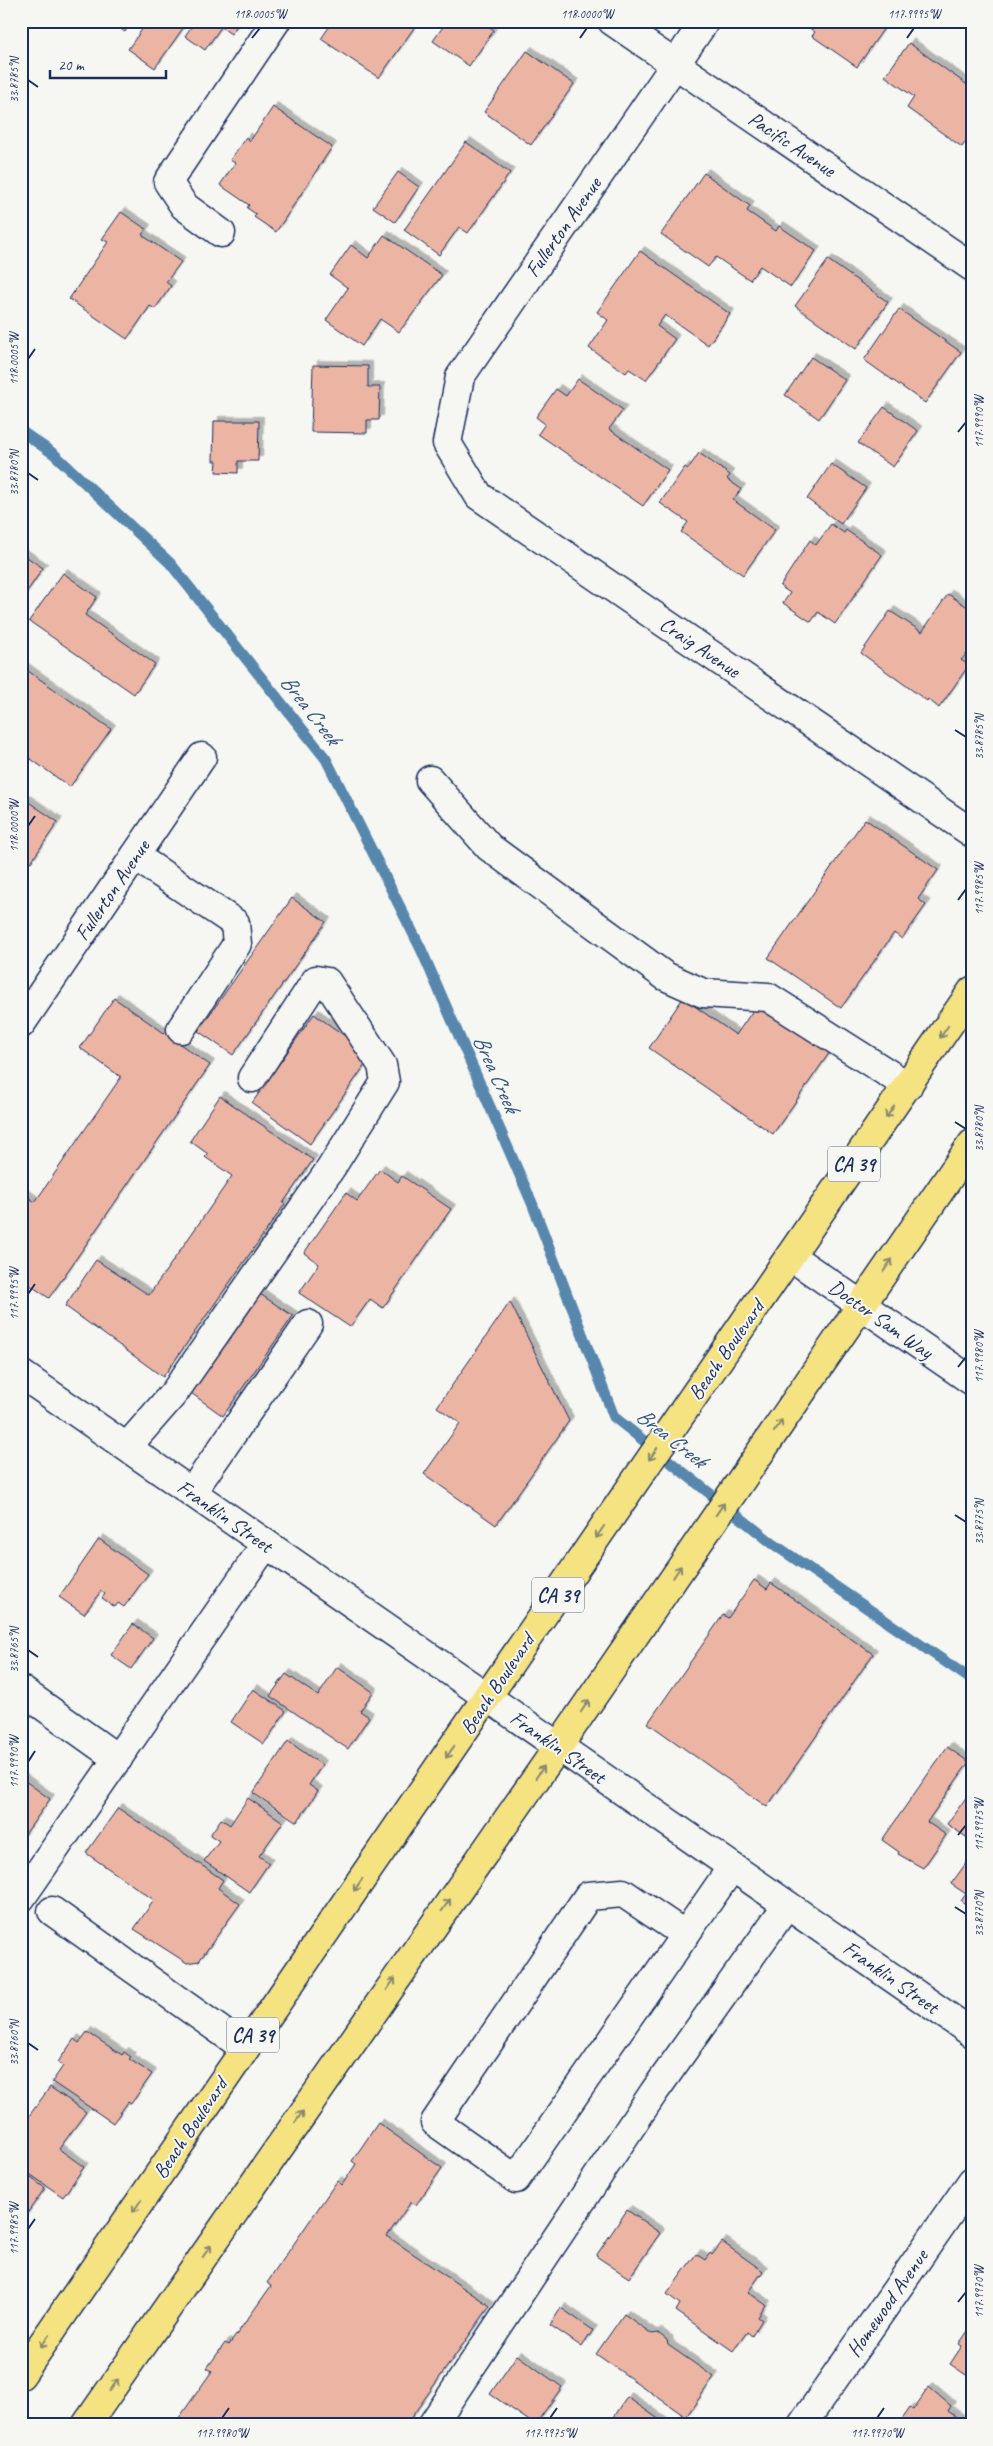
<svg xmlns="http://www.w3.org/2000/svg" width="993" height="2446" viewBox="0 0 993 2446" font-family="Caveat,sans-serif">
<style>
.lines{fill:none;stroke-linecap:round;stroke-linejoin:round}
.stream{stroke:#5887ad;stroke-width:11}
.building{fill:#ecb4a3;stroke:#1b2f5e;filter:url(#shadow)}
.minor-casing{stroke:#1b2f5e;stroke-width:31}
.major-casing{stroke:#1b2f5e;stroke-width:31}
.minor{stroke:#f6f6f2;stroke-width:28}
.major{stroke:#f5e382;stroke-width:28}
.oneway{stroke:#888970}
.ticks{fill:none;stroke:#1b2f5e;stroke-width:2}
.labels{text-anchor:middle;stroke-width:4;stroke-linejoin:round;paint-order:stroke}
.shield{fill:#f6f6f2;stroke:#5d6b8a;stroke-width:1}
.shield-label{font-size:20px;font-weight:bold;fill:#1b2f5e}
.street-label{font-size:21px;fill:#1b2f5e;stroke:#f6f6f2}
.water-label{font-size:22px;font-style:italic;fill:#34547f;stroke:#f6f6f2}
.neatline{fill:none;stroke:#1b2f5e;stroke-width:2}
.ticks-label{font-size:12px;text-anchor:middle;fill:#1b2f5e}
</style>
<defs>
<filter id="shadow"><feDropShadow dx="4.5" dy="-4.5" stdDeviation="0" flood-color="#0004"/></filter>
</defs>
<rect width="100%" height="100%" fill="#f6f6f2"/>
<filter id="ink" filterUnits="userSpaceOnUse"><feTurbulence type="fractalNoise" baseFrequency=".02" numOctaves="2"/><feDisplacementMap in="SourceGraphic" scale="10" xChannelSelector="R" yChannelSelector="G"/><feConvolveMatrix kernelMatrix="1 2 1 2 8 2 1 2 1" color-interpolation-filters="sRGB"/></filter>
<g filter="url(#ink)">
<g class="lines">
<!-- stream -->
<polyline class="stream" points="21,431 54,454 170,563 326,759 421,949 532,1203 614,1417 772,1543 972,1680"/>
</g>
<!-- building -->
<g class="building">
<polygon points="109,21 132,21 125,32"/>
<polygon points="148,21 188,21 155,68 128,49"/>
<polygon points="195,21 240,21 231,34 221,27 205,50 185,36"/>
<polygon points="333,21 411,21 416,25 379,78 321,39"/>
<polygon points="447,21 481,21 494,30 469,66 433,41"/>
<polygon points="800,21 889,21 857,67 812,36 815,32"/>
<polygon points="909,43 966,84 972,75 972,132 962,147 907,108 914,97 885,76"/>
<polygon points="527,51 574,84 531,145 484,112"/>
<polygon points="273,107 332,147 276,232 254,217 256,214 247,208 249,205 220,185 235,163 230,160 246,137 250,141"/>
<polygon points="466,142 510,173 468,233 459,227 439,255 404,230"/>
<polygon points="398,172 419,187 395,222 373,207"/>
<polygon points="704,173 750,206 747,211 776,231 779,226 816,251 791,287 760,266 750,280 716,257 708,267 661,234"/>
<polygon points="121,212 146,229 142,235 181,262 166,282 171,286 155,309 150,306 127,339 69,299 108,242 102,239"/>
<polygon points="384,235 442,275 399,332 380,319 362,346 326,320 348,288 330,275 351,245 368,258"/>
<polygon points="640,251 730,314 708,345 665,315 657,326 675,339 646,380 629,369 626,373 589,348 608,320 597,312"/>
<polygon points="828,260 888,302 856,349 795,306"/>
<polygon points="899,309 961,352 925,403 864,360"/>
<polygon points="811,357 845,380 819,419 785,395"/>
<polygon points="313,365 368,366 368,387 380,387 379,420 367,420 367,433 311,432"/>
<polygon points="578,379 623,410 609,429 668,470 643,506 538,434 545,424 536,417 556,389 566,396"/>
<polygon points="884,407 918,431 893,467 858,443"/>
<polygon points="214,421 259,421 258,461 238,461 238,473 216,472 217,461 213,461"/>
<polygon points="699,453 730,475 727,479 741,489 733,500 775,530 743,575 681,532 688,522 660,503 685,467 688,469"/>
<polygon points="831,464 866,488 841,524 807,499"/>
<polygon points="831,524 844,533 846,530 882,555 835,624 818,612 811,622 783,603 790,593 780,586 810,540 816,545"/>
<polygon points="21,553 43,568 22,599 21,599"/>
<polygon points="63,573 97,597 85,615 155,664 134,694 29,621"/>
<polygon points="948,594 972,610 972,648 961,660 969,665 939,708 928,699 927,701 861,653 890,611 922,632"/>
<polygon points="21,666 111,729 70,787 21,752"/>
<polygon points="21,797 58,822 31,862 21,856"/>
<polygon points="865,819 938,870 918,899 926,905 902,939 894,933 841,1008 768,958"/>
<polygon points="292,898 326,922 233,1055 198,1031"/>
<polygon points="114,998 210,1065 49,1298 21,1279 21,1192 35,1202 121,1077 80,1048"/>
<polygon points="683,998 736,1035 760,1000 832,1049 773,1134 649,1048"/>
<polygon points="314,1014 372,1055 310,1144 252,1103"/>
<polygon points="220,1096 313,1160 283,1203 285,1204 163,1377 65,1306 96,1260 149,1295 232,1176 205,1157 208,1154 190,1141"/>
<polygon points="380,1169 398,1182 402,1176 451,1209 383,1308 370,1299 350,1327 299,1293 319,1264 304,1253 346,1193 357,1201"/>
<polygon points="260,1294 293,1316 223,1416 191,1393"/>
<polygon points="510,1302 569,1421 496,1525 424,1474 460,1423 437,1407"/>
<polygon points="99,1539 148,1574 124,1607 118,1603 115,1607 102,1598 105,1594 101,1591 84,1614 59,1597"/>
<polygon points="754,1580 767,1589 771,1583 873,1654 767,1807 648,1723 723,1615 728,1618"/>
<polygon points="133,1624 153,1638 131,1669 111,1655"/>
<polygon points="337,1667 373,1692 360,1711 369,1717 348,1749 270,1696 286,1674 318,1696"/>
<polygon points="253,1689 286,1711 264,1744 231,1722"/>
<polygon points="288,1741 322,1765 309,1785 318,1791 297,1822 253,1793"/>
<polygon points="947,1747 969,1762 927,1822 946,1835 923,1868 898,1854 899,1852 882,1840"/>
<polygon points="21,1778 50,1799 21,1840"/>
<polygon points="970,1792 972,1793 972,1841 947,1824"/>
<polygon points="248,1798 283,1822 259,1856 269,1863 249,1892 204,1861 219,1841 210,1835 221,1819 230,1825"/>
<polygon points="118,1808 223,1880 218,1888 240,1904 199,1961 187,1963 134,1929 154,1900 86,1853"/>
<polygon points="972,1855 972,1908 961,1901 966,1894 951,1884"/>
<polygon points="87,2032 122,2055 124,2052 131,2057 129,2059 152,2074 131,2104 128,2102 113,2123 52,2082 63,2066 58,2062 74,2039 79,2043"/>
<polygon points="50,2087 86,2112 59,2149 84,2167 63,2197 21,2168 21,2127"/>
<polygon points="378,2123 442,2168 416,2205 411,2202 387,2236 490,2306 406,2425 174,2425 212,2371 207,2368 225,2343 229,2345 271,2286 267,2283 337,2181 342,2185 356,2164 352,2161"/>
<polygon points="21,2171 45,2188 21,2222"/>
<polygon points="627,2210 660,2233 629,2278 596,2256"/>
<polygon points="722,2242 763,2271 748,2292 766,2305 758,2317 762,2320 752,2336 747,2332 733,2351 676,2311 680,2304 667,2294 696,2254 705,2260 710,2253 712,2255"/>
<polygon points="561,2308 593,2330 582,2347 550,2325"/>
<polygon points="624,2314 652,2334 658,2333 667,2340 668,2345 714,2377 686,2417 596,2354"/>
<polygon points="972,2325 972,2379 950,2364 962,2346 959,2344"/>
<polygon points="517,2355 562,2387 535,2425 490,2394"/>
<polygon points="929,2387 951,2406 948,2411 968,2425 898,2425 910,2408 913,2410"/>
<polygon points="627,2397 667,2425 609,2425"/>
</g>
<g class="lines">
<!-- minor casing -->
<g class="minor-casing">
<g id="minor">
<polyline points="612,21 972,267"/>
<polyline points="705,21 460,377 447,443 479,496 972,833"/>
<polyline points="221,233 184,206 168,182 276,21"/>
<polyline points="430,780 489,847 665,976 703,993 768,997 908,1086"/>
<polyline points="135,856 235,923 237,944 181,1029"/>
<polyline points="21,1024 202,757"/>
<polyline points="790,1256 972,1381"/>
<polyline points="21,1374 972,2033"/>
<polyline points="127,1447 174,1393 331,1168 385,1082 382,1065 327,982 316,980 252,1078"/>
<polyline points="192,1492 308,1324"/>
<polyline points="21,1690 118,1759"/>
<polyline points="21,1898 266,1544"/>
<polyline points="52,1911 245,2048"/>
<polyline points="684,1934 623,1893 588,1896 435,2122 516,2179 732,1867"/>
<polyline points="432,2425 654,2092 787,1905"/>
<polyline points="802,2425 972,2181"/>
</g>
</g>
<!-- major casing -->
<g class="major-casing">
<g id="major">
<polyline points="21,2375 972,991"/>
<polyline points="86,2425 558,1747 972,1144"/>
</g>
</g>
<!-- minor -->
<use href="#minor" class="minor"/>
<!-- major -->
<use href="#major" class="major"/>
</g>
<!-- one-way arrows -->
<defs><path id="oneway-shaft" d="M-6 0H5M1.5-3L5.5 0L1.5 3" fill="none" stroke-width="1.6" stroke-linecap="round" stroke-linejoin="round" transform="scale(1.25)"/></defs>
<g class="oneway">
<use href="#oneway-shaft" transform="translate(944 1032) rotate(124)"/>
<use href="#oneway-shaft" transform="translate(890 1112) rotate(125)"/>
<use href="#oneway-shaft" transform="translate(888 1265) rotate(-55)"/>
<use href="#oneway-shaft" transform="translate(778 1426) rotate(-56)"/>
<use href="#oneway-shaft" transform="translate(653 1454) rotate(125)"/>
<use href="#oneway-shaft" transform="translate(720 1509) rotate(-55)"/>
<use href="#oneway-shaft" transform="translate(600 1532) rotate(124)"/>
<use href="#oneway-shaft" transform="translate(677 1572) rotate(-56)"/>
<use href="#oneway-shaft" transform="translate(585 1706) rotate(-56)"/>
<use href="#oneway-shaft" transform="translate(450 1752) rotate(125)"/>
<use href="#oneway-shaft" transform="translate(540 1772) rotate(-55)"/>
<use href="#oneway-shaft" transform="translate(358 1885) rotate(125)"/>
<use href="#oneway-shaft" transform="translate(446 1905) rotate(-55)"/>
<use href="#oneway-shaft" transform="translate(391 1984) rotate(-55)"/>
<use href="#oneway-shaft" transform="translate(299 2117) rotate(-55)"/>
<use href="#oneway-shaft" transform="translate(137 2206) rotate(124)"/>
<use href="#oneway-shaft" transform="translate(207 2251) rotate(-55)"/>
<use href="#oneway-shaft" transform="translate(45 2341) rotate(124)"/>
<use href="#oneway-shaft" transform="translate(114 2385) rotate(-55)"/>
</g>
</g>
<!-- ticks -->
<path class="ticks" d="M 252,38 L 260,28M 580,38 L 587,28M 907,38 L 914,28M 28,80 L 38,87M 28,359 L 35,349M 958,432 L 966,422M 28,473 L 38,480M 955,730 L 966,737M 28,826 L 35,816M 958,900 L 966,889M 955,1122 L 966,1129M 28,1294 L 35,1284M 958,1367 L 966,1357M 955,1515 L 966,1522M 28,1650 L 38,1657M 28,1762 L 35,1751M 958,1835 L 966,1825M 955,1907 L 966,1914M 28,2043 L 38,2050M 28,2229 L 35,2219M 958,2302 L 966,2292M 222,2418 L 229,2408M 550,2418 L 557,2408M 877,2418 L 884,2408"/>
<g class="labels">
<!-- shield labels -->
<g class="shield">
<rect x="828" y="1146.5" width="52" height="35" rx="4"/>
<rect x="532" y="1577.5" width="52" height="35" rx="4"/>
<rect x="227" y="2017.5" width="52" height="35" rx="4"/>
</g>
<g class="shield-label">
<text x="854" y="1171">CA 39</text>
<text x="558" y="1602">CA 39</text>
<text x="253" y="2042">CA 39</text>
</g>
<!-- street labels -->
<g class="street-label">
<text transform="translate(792 144) rotate(34)" y="7">Pacific Avenue</text>
<text transform="translate(563 227) rotate(-55)" y="7">Fullerton Avenue</text>
<text transform="translate(700 647) rotate(34)" y="7">Craig Avenue</text>
<text transform="translate(112 890) rotate(-56)" y="7">Fullerton Avenue</text>
<text transform="translate(881 1319) rotate(35)" y="7">Doctor Sam Way</text>
<text transform="translate(726 1350) rotate(-55)" y="7">Beach Boulevard</text>
<text transform="translate(225 1516) rotate(35)" y="7">Franklin Street</text>
<text transform="translate(497 1684) rotate(-56)" y="7">Beach Boulevard</text>
<text transform="translate(558 1747) rotate(35)" y="7">Franklin Street</text>
<text transform="translate(891 1977) rotate(35)" y="7">Franklin Street</text>
<text transform="translate(190 2128) rotate(-56)" y="7">Beach Boulevard</text>
<text transform="translate(887 2303) rotate(-55)" y="7">Homewood Avenue</text>
</g>
<!-- water labels -->
<g class="water-label">
<text transform="translate(311 709) rotate(52)" y="8">Brea Creek</text>
<text transform="translate(497 1073) rotate(66)" y="8">Brea Creek</text>
<text transform="translate(672 1437) rotate(38)" y="8">Brea Creek</text>
</g>
</g>
<!-- margin -->
<rect width="993" height="2446" fill="none" stroke="#f6f6f2" stroke-width="55"/>
<!-- scale -->
<path d="M50 70v8h116v-8" fill="none" stroke="#1b2f5e" stroke-width="2.5"/>
<text x="58" y="70" font-size="15" fill="#1b2f5e" stroke="#f6f6f2" stroke-width="4" paint-order="stroke">20 m</text>
<rect x="28" y="28" width="938" height="2390" class="neatline"/>
<g class="ticks-label">
<text x="260" y="18">118.0005°W</text>
<text x="587" y="18">118.0000°W</text>
<text x="914" y="18">117.9995°W</text>
<text transform="translate(14 80) rotate(-90)" y="4">33.8785°N</text>
<text transform="translate(14 359) rotate(-90)" y="4">118.0005°W</text>
<text transform="translate(979 422) rotate(-90)" y="4">117.9990°W</text>
<text transform="translate(14 473) rotate(-90)" y="4">33.8780°N</text>
<text transform="translate(979 737) rotate(-90)" y="4">33.8785°N</text>
<text transform="translate(14 826) rotate(-90)" y="4">118.0000°W</text>
<text transform="translate(979 889) rotate(-90)" y="4">117.9985°W</text>
<text transform="translate(979 1129) rotate(-90)" y="4">33.8780°N</text>
<text transform="translate(14 1294) rotate(-90)" y="4">117.9995°W</text>
<text transform="translate(979 1357) rotate(-90)" y="4">117.9980°W</text>
<text transform="translate(979 1522) rotate(-90)" y="4">33.8775°N</text>
<text transform="translate(14 1650) rotate(-90)" y="4">33.8765°N</text>
<text transform="translate(14 1762) rotate(-90)" y="4">117.9990°W</text>
<text transform="translate(979 1825) rotate(-90)" y="4">117.9975°W</text>
<text transform="translate(979 1914) rotate(-90)" y="4">33.8770°N</text>
<text transform="translate(14 2043) rotate(-90)" y="4">33.8760°N</text>
<text transform="translate(14 2229) rotate(-90)" y="4">117.9985°W</text>
<text transform="translate(979 2292) rotate(-90)" y="4">117.9970°W</text>
<text x="222" y="2437">117.9980°W</text>
<text x="550" y="2437">117.9975°W</text>
<text x="877" y="2437">117.9970°W</text>
</g>
</svg>
